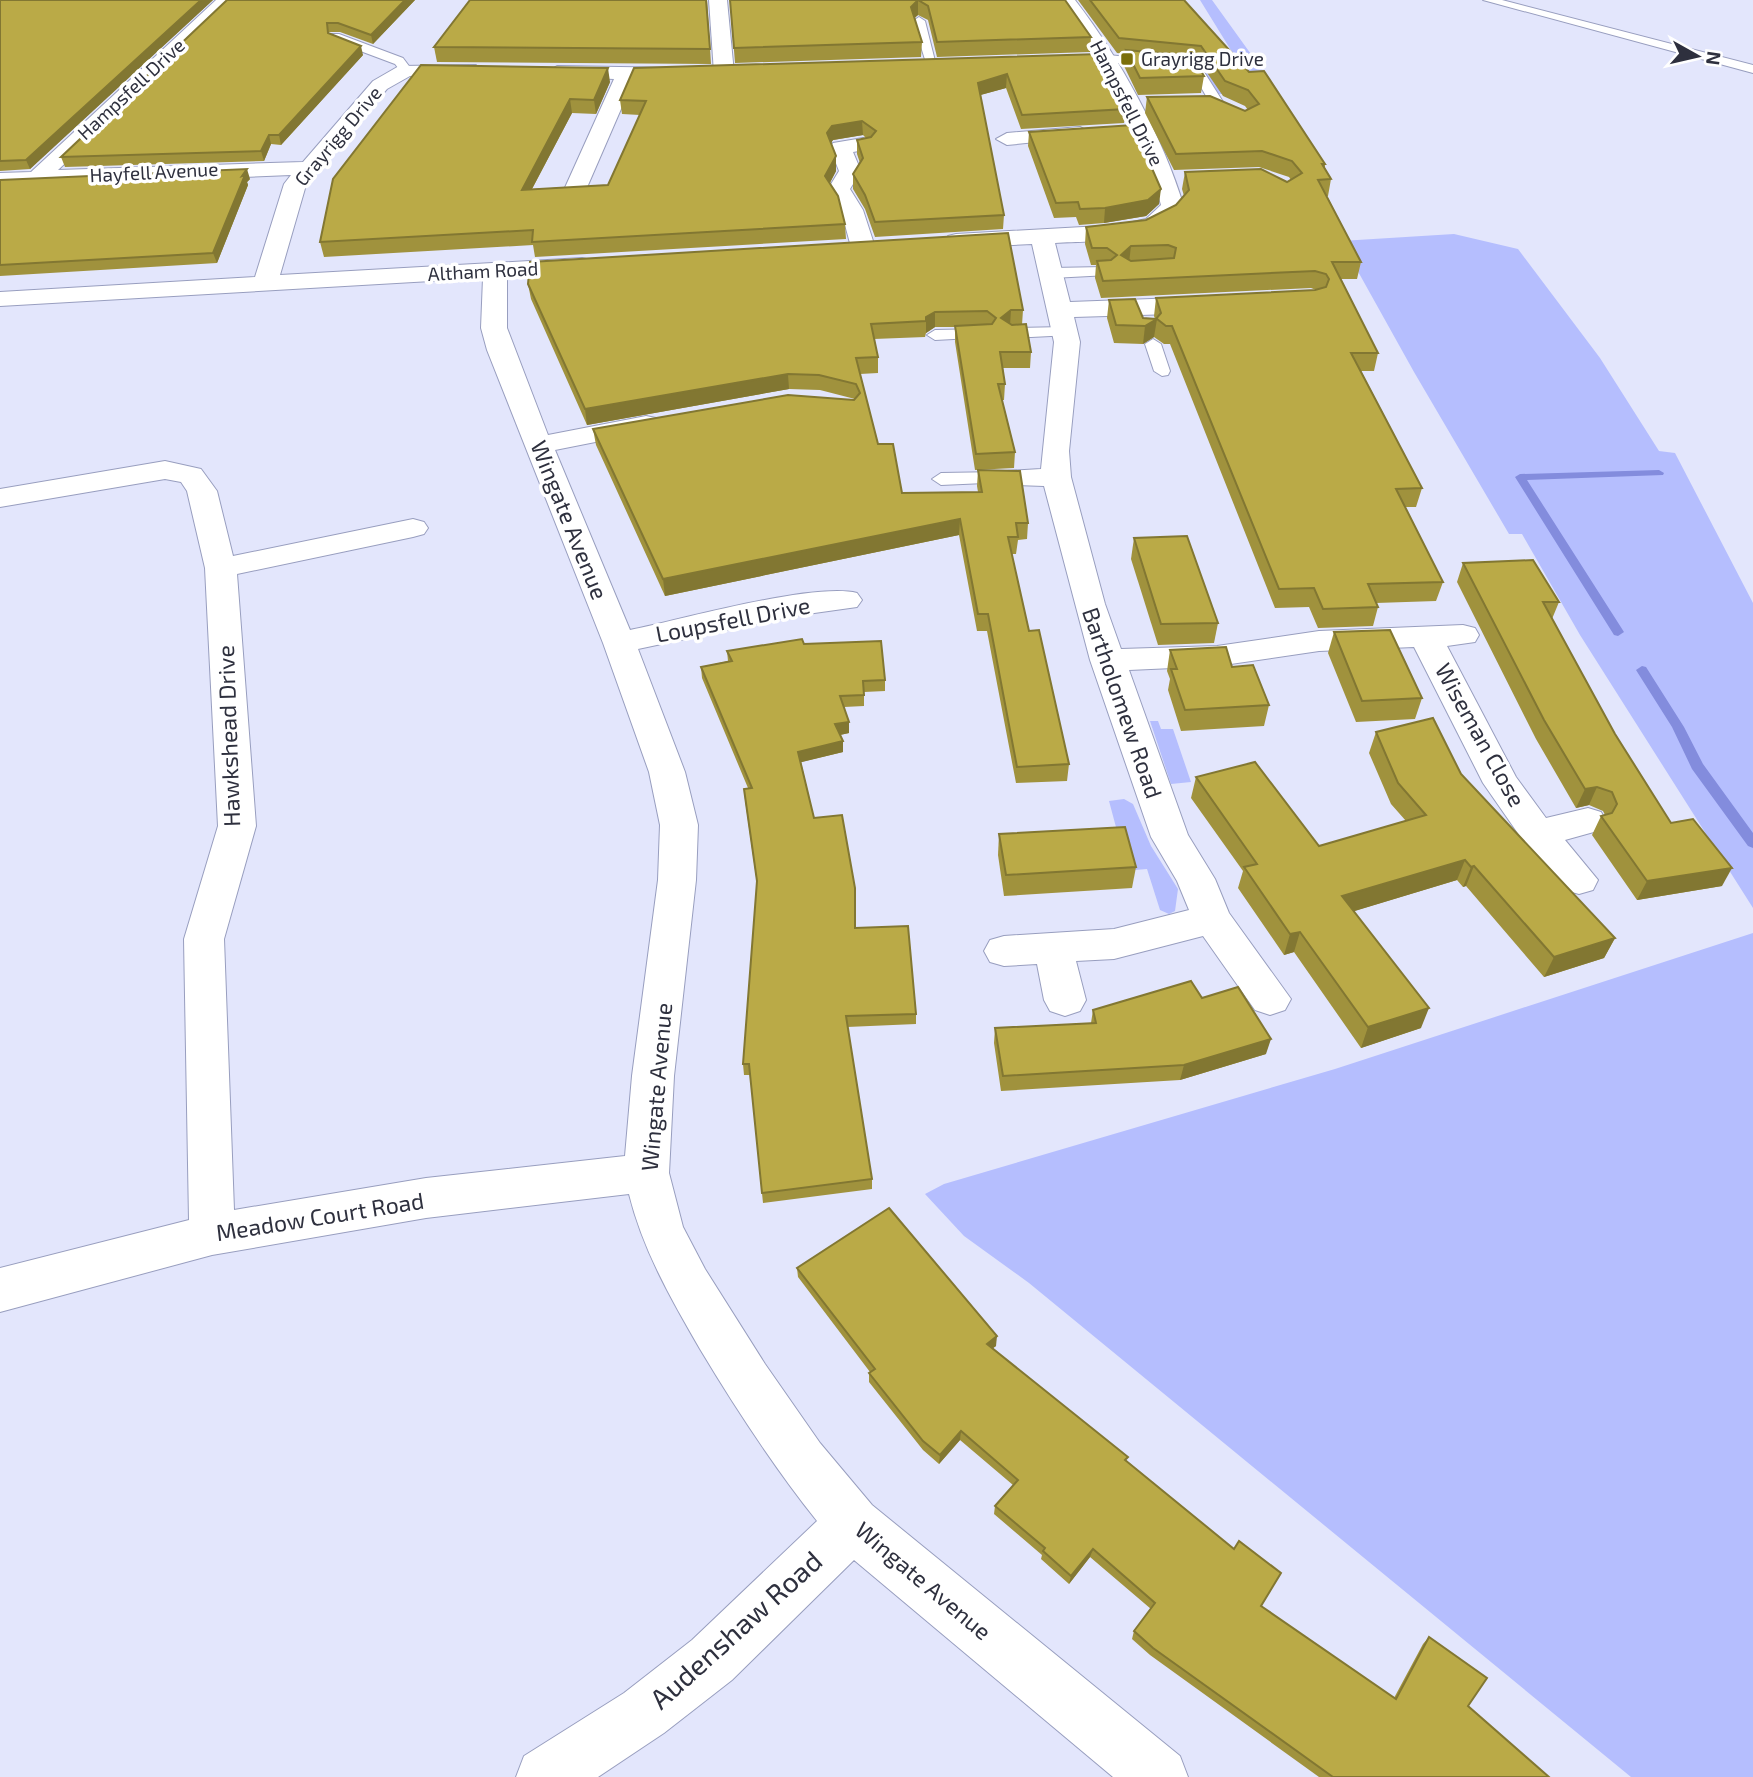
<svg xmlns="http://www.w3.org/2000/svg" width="1753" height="1777" viewBox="0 0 1753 1777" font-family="'Exo 2',sans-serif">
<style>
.green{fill:#b5befe}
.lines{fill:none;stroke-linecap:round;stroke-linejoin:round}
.stream{fill:#838cdd;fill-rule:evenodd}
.service-casing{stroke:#989ebf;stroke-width:2}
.minor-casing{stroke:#989ebf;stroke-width:2}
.service{fill:#fff;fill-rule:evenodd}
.minor{fill:#fff;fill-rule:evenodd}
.wall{fill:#a0923d}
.shaded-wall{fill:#827732}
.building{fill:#baaa47;stroke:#827732;stroke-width:2;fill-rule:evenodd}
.poi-dot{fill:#7b6e0a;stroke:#fff;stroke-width:2.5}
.labels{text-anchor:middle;stroke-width:7;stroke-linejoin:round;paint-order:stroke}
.far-poi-label{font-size:19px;fill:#2e303e;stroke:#fff;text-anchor:start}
.far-street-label{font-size:19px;fill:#2e303e;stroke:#fff}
.street-label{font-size:23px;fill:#2e303e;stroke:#fff}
.near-street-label{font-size:28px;fill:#2e303e;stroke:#fff}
</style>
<rect width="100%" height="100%" fill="#e3e6fc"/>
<!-- green -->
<g class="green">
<polygon points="1200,0 1212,0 1266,75 1227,94 1217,94 1203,71 1232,69 1237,60"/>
<polygon points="1454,234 1518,249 1600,358 1659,451 1675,453 1753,603 1753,908 1580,635 1522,534 1509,534 1414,372 1341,241"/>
<polygon points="1150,721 1158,721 1161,729 1173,729 1191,782 1171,784"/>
<polygon points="1124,799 1133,804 1151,846 1178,889 1175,911 1169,914 1160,910 1147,869 1135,870 1120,842 1109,801"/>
<polygon points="1753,933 1753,1777 1631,1777 1029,1283 964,1236 925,1194 944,1184 1335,1069"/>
</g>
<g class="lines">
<!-- stream -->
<g class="stream">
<polygon points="1659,470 1664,473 1663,475 1527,480 1624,632 1618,636 1614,635 1515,477 1520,474"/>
<polygon points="1642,666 1646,667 1684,727 1703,764 1753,833 1753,848 1748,846 1692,769 1672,727 1636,670"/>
</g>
<!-- service casing -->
<g class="service-casing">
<g id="service">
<polygon points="1483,0 1502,0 1753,65 1753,73"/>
<polygon points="919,17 925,21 937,69 927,66 913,21"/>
<polygon points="331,34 339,34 403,58 412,70 402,73 395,64 331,40"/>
<polygon points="1108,55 1199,64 1225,105 1213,108 1191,70 1104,62 1104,56"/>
<polygon points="1104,267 1112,272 1109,275 1052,278 1044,273 1052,268"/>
<polygon points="1065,327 1071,329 1071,335 1011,338 1003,333 1011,328"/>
<polygon points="985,329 993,334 991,337 935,340 927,335 935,330"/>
<polygon points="1153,339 1161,344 1170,371 1168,375 1162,376 1154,371 1145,344"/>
<polygon points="1000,472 1009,478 1007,482 941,485 932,479 941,473"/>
</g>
</g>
<!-- minor casing -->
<g class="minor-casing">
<g id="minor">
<path d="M 216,0 L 236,0 L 58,170 L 303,162 L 373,81 L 399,66 L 476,65 L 479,69 L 476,73 L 410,76 L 387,89 L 306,185 L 280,275 L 582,258 L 591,260 L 594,265 L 591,270 L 582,272 L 507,277 L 507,328 L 548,435 L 646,416 L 656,418 L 660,424 L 656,430 L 555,450 L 630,630 C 680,620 814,582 857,593 L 862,600 L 857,607 L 793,616 L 638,649 L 685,772 L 698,825 L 696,880 L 674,1076 L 669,1173 L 683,1227 L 705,1269 L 765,1364 L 820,1443 L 872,1505 L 1180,1756 L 1188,1777 L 1113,1777 L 854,1560 L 732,1680 L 664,1733 L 598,1777 L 516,1777 L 524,1756 L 624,1693 L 692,1640 L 817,1521 C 774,1467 736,1409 700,1349 C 671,1299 643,1250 629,1194 L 426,1218 L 212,1255 L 0,1312 L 0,1268 L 189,1220 L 184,939 L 218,826 L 205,568 L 187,491 L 181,482 L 165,479 L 0,507 L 0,489 L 165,461 L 201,469 L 217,491 L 233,556 L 413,519 L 424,522 L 428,528 L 424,534 L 413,537 L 237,574 L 256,826 L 224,939 L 234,1210 L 426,1178 L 625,1156 L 632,1076 L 658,880 L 660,825 L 649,772 L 603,643 L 487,350 L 481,328 L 483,278 L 0,306 L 0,292 L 255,277 L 284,184 L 291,175 L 0,187 L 0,173 L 31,172 Z"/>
<polygon points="709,0 727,0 734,73 724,79 714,73"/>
<path d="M 1057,0 L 1075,0 C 1120,58 1163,137 1184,207 C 1158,246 1097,240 1055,243 L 1070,302 L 1206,297 L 1215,300 L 1219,305 L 1215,310 L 1206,313 L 1074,317 L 1080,342 L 1069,451 L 1071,477 L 1105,604 L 1121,649 L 1217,646 L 1319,631 L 1463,625 L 1475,628 L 1479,635 L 1475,642 L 1447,646 L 1516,777 L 1546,818 L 1588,808 L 1601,812 L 1606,821 L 1601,830 L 1565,840 L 1598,880 L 1593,890 L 1579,894 L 1565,890 L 1524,842 L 1483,783 L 1414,647 L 1319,651 L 1217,666 L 1129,670 L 1188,835 L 1215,879 L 1229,913 L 1291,999 L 1285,1010 L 1270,1015 L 1255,1010 L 1203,936 L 1114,959 L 1076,961 L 1086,1000 L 1080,1011 L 1065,1016 L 1050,1011 L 1044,1000 L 1037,964 L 1004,966 L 990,962 L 984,951 L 990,940 L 1004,936 L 1114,929 L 1189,910 L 1177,881 L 1151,837 L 1090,660 L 1044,486 L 990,484 L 985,478 L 990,472 L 1041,469 L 1054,342 L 1032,244 L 956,248 L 948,246 L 944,241 L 948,236 L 956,234 L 1119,225 L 1146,219 L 1161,205 L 1154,180 L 1092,47 Z"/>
<polygon points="557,66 682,68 692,74 682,80 634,79 585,192 574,199 563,192 614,79 550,76 547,72"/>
<polygon points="1080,127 1091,133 1087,137 1007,145 996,139 1007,133"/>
<polygon points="863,138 874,144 871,149 853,152 861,171 850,189 863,210 875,247 871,252 855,252 851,247 841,210 828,189 839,171 830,148 833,143"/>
</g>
</g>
<!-- service -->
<use href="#service" class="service"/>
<!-- minor -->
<use href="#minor" class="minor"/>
</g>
<!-- wall -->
<g class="wall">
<polygon points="0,0 213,0 30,169 0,171"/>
<polygon points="227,0 415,0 373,44 340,32 329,32 329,34 363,55 281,145 271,144 264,161 65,167 61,157"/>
<polygon points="707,0 711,64 437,62 434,47"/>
<polygon points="730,0 1065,0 1091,37 1090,52 937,57 928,20 918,15 914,18 922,42 921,57 735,63"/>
<polygon points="1078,0 1184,0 1325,164 1325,168 1331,179 1328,196 1327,196 1361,262 1357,279 1341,279 1378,353 1374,371 1361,371 1422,488 1416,507 1405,507 1443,582 1436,601 1376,603 1378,607 1373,626 1318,628 1309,607 1275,608 1170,344 1164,344 1154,337 1143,344 1114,343 1107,318 1109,300 1143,318 1155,319 1154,316 1156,298 1316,290 1311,288 1101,298 1095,278 1096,265 1091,265 1085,244 1086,227 1146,220 1176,205 1184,196 1182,189 1185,172 1287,182 1291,180 1289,177 1259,167 1174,170 1145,113 1147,97 1245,111 1248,110 1245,106 1223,96 1199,61 1195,61 1204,76 1201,93 1138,95 1124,66 1125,54 1117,53"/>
<polygon points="1100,54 1126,109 1124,123 1021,129 1006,88 980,95 1004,215 1003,229 875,237 865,209 853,189 853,174 860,163 857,154 857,140 866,138 863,135 833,140 831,143 836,156 836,171 830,183 845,224 846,239 535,257 533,245 324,257 320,242 333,179 610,82 596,114 572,113 532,189 608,185 640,115 622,114 620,100"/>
<polygon points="1029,132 1159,204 1146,216 1104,223 1079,225 1076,217 1054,218 1028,146"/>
<polygon points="250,179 247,182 248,185 217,263 0,276 0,180"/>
<polygon points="528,284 1023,310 1022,325 1031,352 1030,368 1003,368 1005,384 1004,400 1002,400 1015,452 1014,468 975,470 955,342 955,327 935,327 926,333 925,337 874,339 878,357 878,373 860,374 878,444 902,493 978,492 977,486 978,470 1028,523 1027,539 1018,540 1016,554 1011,554 1029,631 1069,764 1067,781 1016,783 987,631 977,631 959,535 665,596 596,445 593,429 855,399 820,390 789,389 587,425 531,299"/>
<polygon points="1134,538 1218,623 1214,643 1158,645 1131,559"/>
<polygon points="1463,563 1559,602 1552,619 1615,734 1671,823 1722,886 1637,900 1592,835 1601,816 1605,815 1603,811 1589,805 1576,808 1536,739 1457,582"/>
<polygon points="1334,632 1422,698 1415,719 1356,722 1328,653"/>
<polygon points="804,644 885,680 885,691 864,692 864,706 844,707 849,733 840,735 843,741 843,752 801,762 814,818 855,928 916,1014 916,1024 847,1027 872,1179 872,1189 763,1203 750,1075 744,1075 743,1064 757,884 745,800 744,789 748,788 702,678 701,667 728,661 727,651"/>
<polygon points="1170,650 1269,705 1264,726 1181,731 1168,690 1170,679 1167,671"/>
<polygon points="1376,732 1461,774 1615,938 1604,958 1544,977 1466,886 1463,887 1457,880 1354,911 1421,1028 1361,1048 1294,952 1284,955 1238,888 1243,871 1191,798 1196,777 1319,846 1406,821 1391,804 1369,753"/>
<polygon points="999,834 1136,867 1132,888 1004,896 998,855"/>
<polygon points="1202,998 1266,1054 1180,1080 1001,1091 994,1043 995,1028 1091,1023 1093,1010"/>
<polygon points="797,1268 996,1346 993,1348 1127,1461 1234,1549 1281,1573 1261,1606 1394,1698 1423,1644 1429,1637 1468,1706 1549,1777 1319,1777 1150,1655 1132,1639 1134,1631 1151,1609 1090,1557 1069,1584 1041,1559 1042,1555 994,1514 995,1506 1013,1485 960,1440 939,1464 923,1450 869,1382 869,1373 870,1372 798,1277"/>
</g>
<!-- shaded-wall -->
<g class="shaded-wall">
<polygon points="201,0 213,0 30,169 26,160"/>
<polygon points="405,0 415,0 373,44 371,35"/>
<polygon points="918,0 918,15 910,22 911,7"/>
<polygon points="361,46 363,55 281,145 279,135"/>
<polygon points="608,68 610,82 596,114 594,100"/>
<polygon points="1007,74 1006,88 977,96 978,83"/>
<polygon points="570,99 572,113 524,204 522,190"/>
<polygon points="862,121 863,135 833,140 828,147 827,133 832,126"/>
<polygon points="269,135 271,144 264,161 261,151"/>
<polygon points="836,156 836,171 826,190 825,176"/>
<polygon points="247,169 250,179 247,182 248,185 217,263 213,253 242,176"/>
<polygon points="1161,189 1159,204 1146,216 1104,223 1105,208"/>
<polygon points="1131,246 1129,263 1121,255"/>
<polygon points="1011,310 1010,326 1001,318"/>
<polygon points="935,312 935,327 926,333 926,317"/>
<polygon points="1157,319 1154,337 1143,344 1145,326"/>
<polygon points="788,374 789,389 587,425 585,409"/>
<polygon points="960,519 959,535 665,596 663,579"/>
<polygon points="849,722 849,733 835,736 835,724"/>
<polygon points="843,741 843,752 798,763 798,752"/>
<polygon points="1597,787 1589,805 1576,808 1585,789"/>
<polygon points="1465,860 1457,880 1335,917 1342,896"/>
<polygon points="1474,866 1466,886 1463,887 1471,867"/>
<polygon points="1732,868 1722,886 1637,900 1647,881"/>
<polygon points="1300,932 1294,952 1284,955 1290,934"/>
<polygon points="1615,938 1604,958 1544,977 1554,957"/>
<polygon points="1429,1008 1421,1028 1361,1048 1368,1027"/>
<polygon points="1271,1039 1266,1054 1180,1080 1184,1065"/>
<polygon points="997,1336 996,1346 986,1353 987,1344"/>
<polygon points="961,1431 960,1440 939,1464 940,1455"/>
<polygon points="1093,1549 1090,1557 1069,1584 1071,1576"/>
</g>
<!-- building -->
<g class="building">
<polygon points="0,0 201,0 26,160 0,161"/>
<polygon points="227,0 405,0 371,35 338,23 327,23 328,33 361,46 279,135 269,135 261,151 61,157"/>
<polygon points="470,0 706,0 710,49 434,47"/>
<polygon points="730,0 1065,0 1091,37 937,42 928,6 918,0 911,7 922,42 734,48"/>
<path d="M 1090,0 L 1184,0 L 1249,72 L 1264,71 L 1325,164 L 1322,164 L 1331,179 L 1318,180 L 1361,262 L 1332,262 L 1378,353 L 1351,353 L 1422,488 L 1396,489 L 1443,582 L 1368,584 L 1378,607 L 1323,609 L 1314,588 L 1279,589 L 1172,326 L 1166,326 L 1157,319 L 1145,326 L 1116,325 L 1109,300 L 1135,299 L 1143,318 L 1156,319 L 1161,313 L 1156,298 L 1315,290 L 1326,287 L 1329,279 L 1326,274 L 1315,271 L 1103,281 L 1097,261 L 1111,260 L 1117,255 L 1107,248 L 1092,248 L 1086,227 L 1146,220 L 1176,205 L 1189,190 L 1185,172 L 1261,169 L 1287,182 L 1302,173 L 1292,161 L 1262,151 L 1176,154 L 1147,97 L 1210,96 L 1245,111 L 1259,104 L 1248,90 L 1225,81 L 1201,46 L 1119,38 ZM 1168,245 L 1176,248 L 1174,258 L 1131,261 L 1121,255 L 1131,246 Z"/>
<polygon points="1126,50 1192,56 1204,76 1140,78"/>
<polygon points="1100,54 1126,109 1022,115 1007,74 978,83 1004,215 875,222 865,195 853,174 863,158 857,140 871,137 876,131 862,121 832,126 827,133 836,156 825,176 838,196 845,224 532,242 533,230 320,242 333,179 421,65 608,68 594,100 570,99 522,190 608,185 646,101 620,100 634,68"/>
<polygon points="1133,125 1161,189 1148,200 1105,208 1080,209 1078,202 1056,203 1029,132"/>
<polygon points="247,169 242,176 245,175 213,253 0,265 0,180"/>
<polygon points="1008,233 1023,310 1011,310 1001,318 1012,325 1026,324 1031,352 1000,352 1005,384 998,384 1015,452 976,454 955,326 992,324 996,318 987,311 935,312 926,317 926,321 871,324 878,357 856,358 878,444 893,444 902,493 982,492 978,470 1020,471 1028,523 1016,523 1018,537 1008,537 1029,631 1039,630 1069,764 1017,767 988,614 978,614 960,519 663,579 593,429 788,395 854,400 860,393 856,384 819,375 788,374 585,409 528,284 530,262"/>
<polygon points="1187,536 1218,623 1161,624 1134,538"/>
<polygon points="1533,560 1559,602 1543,602 1615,734 1671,823 1693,819 1732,868 1647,881 1601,816 1612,813 1617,804 1612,792 1597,787 1585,789 1544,720 1463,563"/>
<polygon points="1390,630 1422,698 1362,701 1334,632"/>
<polygon points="802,639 804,644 881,641 885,680 863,681 864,695 840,696 849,722 835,724 843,741 798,752 814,818 842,815 855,888 855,928 908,926 916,1014 846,1016 872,1179 762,1193 749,1064 743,1064 757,881 744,789 752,788 701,667 732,661 727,651"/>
<polygon points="1226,647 1232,667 1253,665 1269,705 1185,710 1171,669 1177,669 1170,650"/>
<polygon points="1433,718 1461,774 1615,938 1554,957 1474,866 1471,867 1465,860 1342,896 1429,1008 1368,1027 1300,932 1290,934 1244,867 1257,864 1196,777 1255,762 1319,846 1426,815 1398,783 1376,732"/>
<polygon points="1125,827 1136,867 1006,875 999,834"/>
<polygon points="1191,981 1202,998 1238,987 1271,1039 1184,1065 1003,1076 995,1028 1096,1023 1093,1010"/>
<polygon points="889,1208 997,1336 987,1344 1128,1457 1125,1460 1234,1549 1239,1541 1281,1573 1261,1606 1396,1699 1429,1637 1487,1678 1468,1706 1549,1777 1333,1777 1153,1648 1134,1631 1155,1603 1093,1549 1071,1576 1043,1551 1045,1548 995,1506 1018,1480 961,1431 940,1455 923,1441 869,1373 875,1369 797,1268"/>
</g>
<!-- markers -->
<rect class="poi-dot" x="1120" y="52" width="14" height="14" rx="3.5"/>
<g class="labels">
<!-- far-poi labels -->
<g class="far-poi-label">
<text x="1141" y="66">Grayrigg Drive</text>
</g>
<!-- far-street labels -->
<g class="far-street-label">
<text transform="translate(131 89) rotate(-43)" y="7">Hampsfell Drive</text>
<text transform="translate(1127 103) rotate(63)" y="7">Hampsfell Drive</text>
<text transform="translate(338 136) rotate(-50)" y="7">Grayrigg Drive</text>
<text transform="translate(154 172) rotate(-3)" y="7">Hayfell Avenue</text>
<text transform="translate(483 271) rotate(-3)" y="7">Altham Road</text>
</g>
<!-- street labels -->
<g class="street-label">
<text transform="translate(569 520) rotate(68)" y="8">Wingate Avenue</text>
<text transform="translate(733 620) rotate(-11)" y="8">Loupsfell Drive</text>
<text transform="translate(1122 703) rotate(71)" y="8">Bartholomew Road</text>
<text transform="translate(1480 735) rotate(61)" y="8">Wiseman Close</text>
<text transform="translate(229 736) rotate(-92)" y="8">Hawkshead Drive</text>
<text transform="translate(657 1087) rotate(-85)" y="8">Wingate Avenue</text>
<text transform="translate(320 1217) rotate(-9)" y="8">Meadow Court Road</text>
<text transform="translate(923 1581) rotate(40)" y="8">Wingate Avenue</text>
</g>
<!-- near-street labels -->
<g class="near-street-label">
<text transform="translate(736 1630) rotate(-42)" y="10">Audenshaw Road</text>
</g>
</g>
<!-- north arrow -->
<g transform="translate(1697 56) rotate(98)" stroke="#ffffff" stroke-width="5" paint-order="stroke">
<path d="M0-5L12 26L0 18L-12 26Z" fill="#2e303e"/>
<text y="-10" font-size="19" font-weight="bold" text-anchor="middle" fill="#2e303e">N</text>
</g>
</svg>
